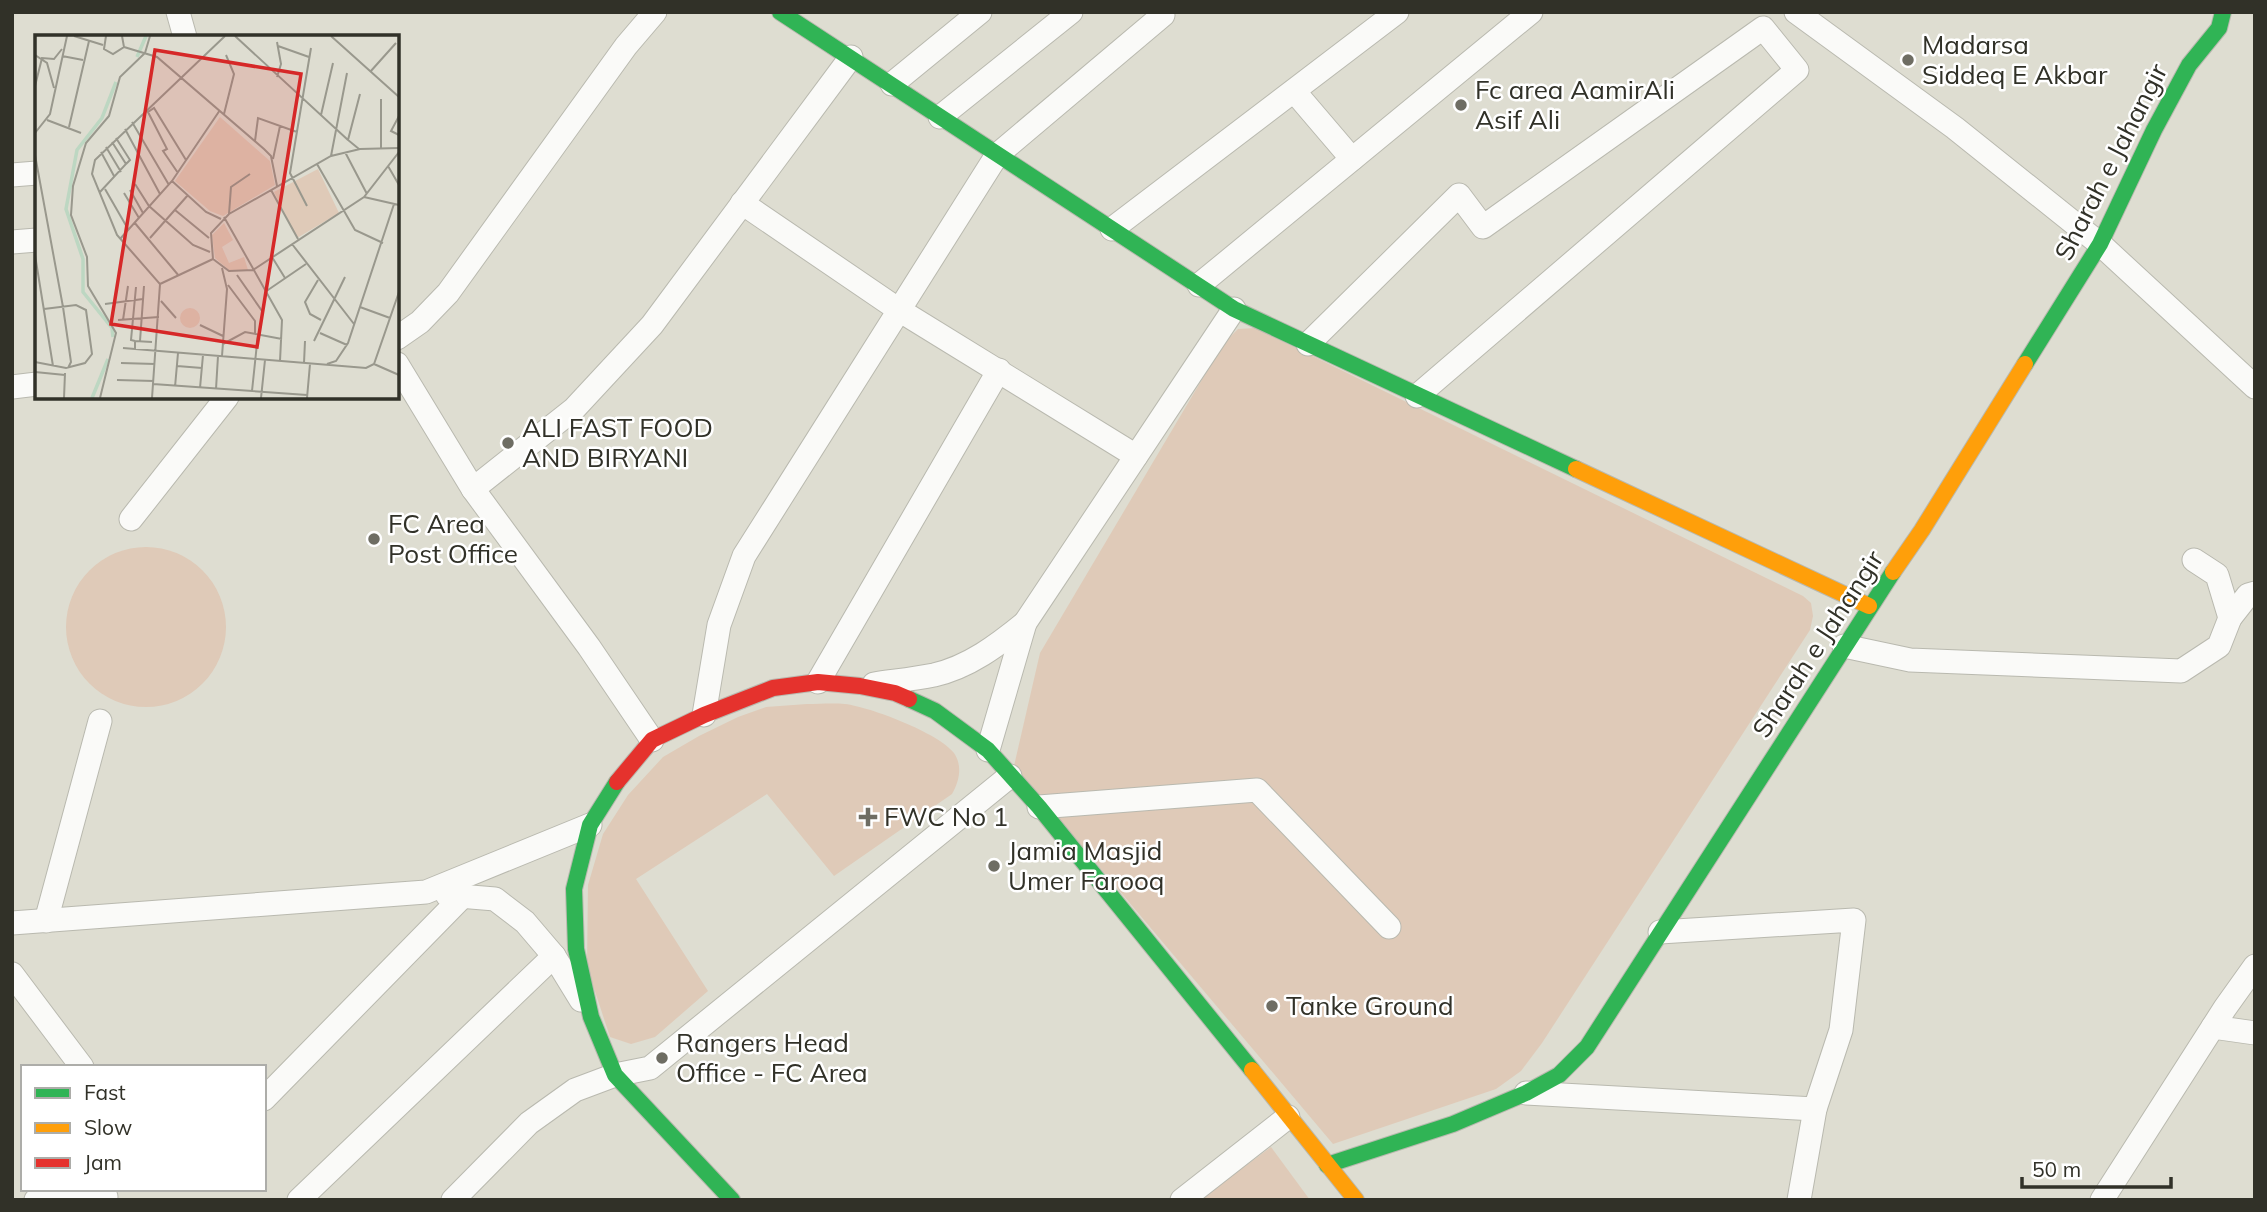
<svg xmlns="http://www.w3.org/2000/svg" width="2267" height="1212" viewBox="0 0 2267 1212" font-family="Mulish,sans-serif">
<style>
.green{fill:#dfcab8}
.lines{fill:none;stroke-linecap:round;stroke-linejoin:round}
.street-casing{stroke:#b9b9af;stroke-width:25}
.fast-casing{stroke:#b9b9af;stroke-width:18}
.slow-casing{stroke:#b9b9af;stroke-width:18}
.jam-casing{stroke:#b9b9af;stroke-width:18}
.street{stroke:#fafaf8;stroke-width:23}
.fast{stroke:#30b455;stroke-width:16}
.slow{stroke:#ff9f0a;stroke-width:16}
.jam{stroke:#e5322d;stroke-width:16}
.poi-dot{fill:#6e6d63;stroke:#fff;stroke-width:2.5}
.labels{text-anchor:middle;stroke-width:5;stroke-linejoin:round;paint-order:stroke}
.poi-label{font-size:26px;fill:#313128;stroke:#fff;text-anchor:start}
.street-label{font-size:26px;fill:#313128;stroke:#fff}
.inset-river{fill:none;stroke:#bdd7c2;stroke-width:3.5}
.inset-road{fill:none;stroke:#99988d;stroke-width:2}
.view{fill:#d62828;fill-opacity:0.15;stroke:#d62828;stroke-width:3.5}
.inset-edge{fill:none;stroke:#313128;stroke-width:3.5}
</style>
<rect width="100%" height="100%" fill="#deddd1"/>
<!-- green -->
<g class="green">
<polygon points="1255,328 1803,596 1811,603 1813,616 1810,630 1542,1043 1521,1071 1496,1089 1333,1144 1014,766 1040,653 1223,344 1238,329"/>
<circle cx="146" cy="627" r="80"/>
<path d="M 807,704 C 819,704 833,703 845,704 C 870,707 939,733 954,753 C 963,766 959,782 952,794 L 834,876 L 767,794 L 636,879 L 708,991 L 655,1037 L 631,1044 L 610,1037 L 587,967 L 588,885 L 603,834 L 628,795 L 663,757 L 699,736 L 738,717 L 766,707 Z"/>
<polygon points="1271,1147 1310,1200 1199,1200"/>
</g>
<g class="lines">
<!-- street casing -->
<g class="street-casing">
<g id="street">
<polyline points="178,12 185,37"/>
<polyline points="1796,12 1955,128 2100,244 2255,387"/>
<polyline points="892,84 980,12"/>
<polyline points="1294,91 1352,159"/>
<polyline points="940,117 1071,12"/>
<polyline points="12,175 37,173"/>
<polyline points="742,203 899,310 1136,456"/>
<polyline points="1112,229 1397,12"/>
<polyline points="12,242 37,240"/>
<polyline points="1199,285 1531,12"/>
<polyline points="397,338 420,322 448,293 626,46 655,12"/>
<polyline points="1308,344 1459,195 1483,227 1763,28 1797,70 1417,396"/>
<polyline points="397,364 473,489 589,647 652,740"/>
<polyline points="12,387 37,384"/>
<polyline points="473,489 574,409 652,325 851,57"/>
<polyline points="131,519 227,397"/>
<polyline points="2194,560 2217,575 2230,618"/>
<polyline points="1844,646 1910,660 2181,671 2219,646 2230,618 2248,595 2255,593"/>
<polyline points="818,682 999,370"/>
<path d="M 874,684 C 894,681 914,679 934,675 C 969,667 998,645 1025,623"/>
<polyline points="704,715 719,625 744,556 997,155 1163,15"/>
<polyline points="988,750 1025,623 1234,309"/>
<polyline points="1039,807 1257,790 1389,927"/>
<polyline points="447,895 495,899 525,922 554,956 581,1000"/>
<polyline points="46,921 100,721"/>
<polyline points="12,923 426,892 590,825"/>
<polyline points="1660,932 1854,920 1841,1030 1815,1109 1799,1200"/>
<polyline points="12,974 82,1067"/>
<polyline points="2213,1027 2255,1033"/>
<polyline points="1526,1093 1815,1109"/>
<polyline points="264,1099 462,897"/>
<polyline points="36,1200 106,1197"/>
<polyline points="299,1200 554,956"/>
<polyline points="453,1200 529,1123 575,1090 615,1075 650,1068 1010,776"/>
<polyline points="1182,1200 1288,1117"/>
<polyline points="2102,1200 2225,1008 2255,966"/>
</g>
</g>
<!-- fast casing -->
<g class="fast-casing">
<g id="fast">
<polyline points="780,12 1234,309 1576,469"/>
<polyline points="2025,364 2100,244 2154,130 2189,65 2219,28 2223,12"/>
<polyline points="909,699 935,711 988,750 1039,807 1252,1070"/>
<polyline points="617,782 590,825 574,889 576,949 591,1017 615,1075 732,1200"/>
<polyline points="1327,1165 1453,1124 1526,1093 1559,1075 1587,1047 1893,572"/>
</g>
</g>
<!-- slow casing -->
<g class="slow-casing">
<g id="slow">
<polyline points="1576,469 1869,606"/>
<polyline points="1893,572 1922,530 2025,364"/>
<polyline points="1252,1070 1356,1200"/>
</g>
</g>
<!-- jam casing -->
<g class="jam-casing">
<polyline id="jam" points="617,782 652,740 704,715 773,688 818,682 860,686 895,693 909,699"/>
</g>
<!-- street -->
<use href="#street" class="street"/>
<!-- fast -->
<use href="#fast" class="fast"/>
<!-- slow -->
<use href="#slow" class="slow"/>
<!-- jam -->
<use href="#jam" class="jam"/>
</g>
<!-- markers -->
<g class="poi-dot">
<circle cx="1908" cy="60" r="7"/>
<circle cx="1461" cy="105" r="7"/>
<circle cx="508" cy="443" r="7"/>
<circle cx="374" cy="539" r="7"/>
<path d="M864.5 806.5h7v7h7v7h-7v7h-7v-7h-7v-7h7z"/>
<circle cx="994" cy="866" r="7"/>
<circle cx="1272" cy="1006" r="7"/>
<circle cx="662" cy="1058" r="7"/>
</g>
<g class="labels">
<!-- poi labels -->
<g class="poi-label">
<text x="1922" y="54">Madarsa<tspan x="1922" dy="30">Siddeq E Akbar</tspan></text>
<text x="1475" y="99">Fc area AamirAli<tspan x="1475" dy="30">Asif Ali</tspan></text>
<text x="522" y="437">ALI FAST FOOD<tspan x="522" dy="30">AND BIRYANI</tspan></text>
<text x="388" y="533">FC Area<tspan x="388" dy="30">Post Office</tspan></text>
<text x="884" y="826">FWC No 1</text>
<text x="1008" y="860">Jamia Masjid<tspan x="1008" dy="30">Umer Farooq</tspan></text>
<text x="1286" y="1015">Tanke Ground</text>
<text x="676" y="1052">Rangers Head<tspan x="676" dy="30">Office - FC Area</tspan></text>
</g>
<!-- street labels -->
<g class="street-label">
<text transform="translate(2111 162) rotate(-63)" y="9">Sharah e Jahangir</text>
<text transform="translate(1818 644) rotate(-57)" y="9">Sharah e Jahangir</text>
</g>
</g>
<!-- overview -->
<g transform="translate(35 35)">
<rect width="364" height="364" fill="#deddd1"/>
<path d="M 185,82 L 235,126 L 240,150 L 188,181 L 175,176 L 140,146 ZM 283,134 L 304,178 L 262,203 L 239,157 ZM 189,188 L 198,205 L 187,212 L 194,228 L 209,222 L 213,235 L 194,235 L 180,223 L 177,200 ZM145 283a10 10 0 1 1 20 0a10 10 0 1 1-20 0Z" fill="#dfcab8"/>
<path class="inset-river" d="M 102,22 L 111,1M 78,302 L 77,293 L 48,257 L 48,224 L 31,174 L 42,115 L 67,83 L 81,47M 57,363 L 73,324"/>
<path class="inset-road" d="M 39,1 L 68,10M 71,1 L 69,14 L 78,19 L 89,12 L 87,1M 200,1 L 313,105M 296,1 L 364,62M 242,7 L 246,29 L 242,42M 243,11 L 274,22M 89,12 L 122,22 L 229,114 L 236,121 L 242,151M 0,20 L 12,28 L 19,53M 27,21 L 48,25M 335,37 L 361,8M 0,51 L 7,23 L 19,24 L 27,14M 189,79 L 199,39 L 191,20M 286,80 L 298,28M 364,81 L 356,96 L 364,100M 12,85 L 46,98M 97,87 L 134,150M 34,92 L 54,6M 90,94 L 125,159M 0,98 L 15,79 L 32,1M 81,103 L 95,125 L 91,129M 220,106 L 223,83 L 262,97M 71,112 L 86,137M 346,113 L 346,64M 364,113 L 325,114 L 296,121 L 194,179 L 176,198 L 178,224 L 194,236 L 218,235 L 329,162 L 364,117M 324,114 L 313,105 L 325,59M 66,117 L 79,141M 310,117 L 332,159M 0,120 L 28,272 L 36,327 L 33,333M 296,121 L 312,38M 238,124 L 245,91M 282,129 L 320,195 L 348,208M 353,131 L 364,150M 143,138 L 128,116 L 132,114 L 113,77 L 119,73 L 151,125M 137,146 L 171,177 L 186,184M 100,149 L 114,171 L 158,210 L 175,217M 70,154 L 93,194M 95,155 L 108,178M 236,155 L 263,204M 65,157 L 91,129 L 77,107M 89,158 L 104,183M 329,162 L 364,170M 272,171 L 255,138 L 276,13M 140,175 L 174,203M 194,179 L 196,152 L 215,139M 189,182 L 247,285 L 245,326M 99,187 L 144,241M 115,203 L 153,160M 85,204 L 137,146 L 185,75M 257,209 L 319,289M 0,220 L 18,331M 237,222 L 250,243M 202,240 L 227,276M 283,245 L 270,267 L 275,279 L 286,285M 125,249 L 178,224M 193,250 L 220,286 L 220,298M 230,257 L 271,229M 126,266 L 141,283M 70,269 L 108,264M 325,272 L 355,283M 83,285 L 124,282M 88,285 L 93,251M 165,290 L 188,301M 285,298 L 312,310M 100,306 L 96,305 L 101,252M 105,306 L 109,251M 279,306 L 310,242M 188,309 L 210,297 L 247,304M 88,313 L 331,333 L 339,329 L 364,257M 100,314 L 100,306 L 117,307M 187,321 L 192,254 L 187,233M 0,327 L 31,333 L 50,328 L 57,319 L 51,275 L 41,270 L 9,274M 86,328 L 120,329M 269,328 L 270,306M 292,329 L 301,326 L 313,308 L 359,169M 339,329 L 364,340M 142,331 L 167,333M 0,337 L 30,340M 82,345 L 119,346M 118,349 L 272,360M 140,352 L 143,318M 165,353 L 168,320M 181,354 L 183,321M 217,356 L 223,299M 29,363 L 30,338M 65,363 L 81,298 L 53,251 L 52,222 L 36,180 L 38,151 L 51,108 L 74,81 L 85,42 L 110,18 L 115,1M 117,363 L 125,249 L 82,200 L 57,139 L 60,125 L 190,1M 226,363 L 230,325M 272,363 L 275,329"/>
<path class="view" d="M 120,15 L 266,39 L 222,312 L 76,289 Z"/>
<rect width="364" height="364" class="inset-edge"/>
</g>
<!-- border -->
<rect width="2267" height="1212" fill="none" stroke="#313128" stroke-width="28"/>
<!-- legend -->
<rect x="21" y="1065" width="245" height="126" fill="#ffffff" stroke="#adada9" stroke-width="2"/>
<rect x="35" y="1088" width="35" height="10" fill="#30b455" stroke="#adada9" stroke-width="2"/>
<text x="84" y="1100" font-size="21" fill="#313128">Fast</text>
<rect x="35" y="1123" width="35" height="10" fill="#ff9f0a" stroke="#adada9" stroke-width="2"/>
<text x="84" y="1135" font-size="21" fill="#313128">Slow</text>
<rect x="35" y="1158" width="35" height="10" fill="#e5322d" stroke="#adada9" stroke-width="2"/>
<text x="84" y="1170" font-size="21" fill="#313128">Jam</text>
<!-- scale -->
<path d="M2022 1177v10h149v-10" fill="none" stroke="#313128" stroke-width="3.5"/>
<text x="2032" y="1177" font-size="21" fill="#313128" stroke="#ffffff" stroke-width="5" paint-order="stroke">50 m</text>
</svg>
